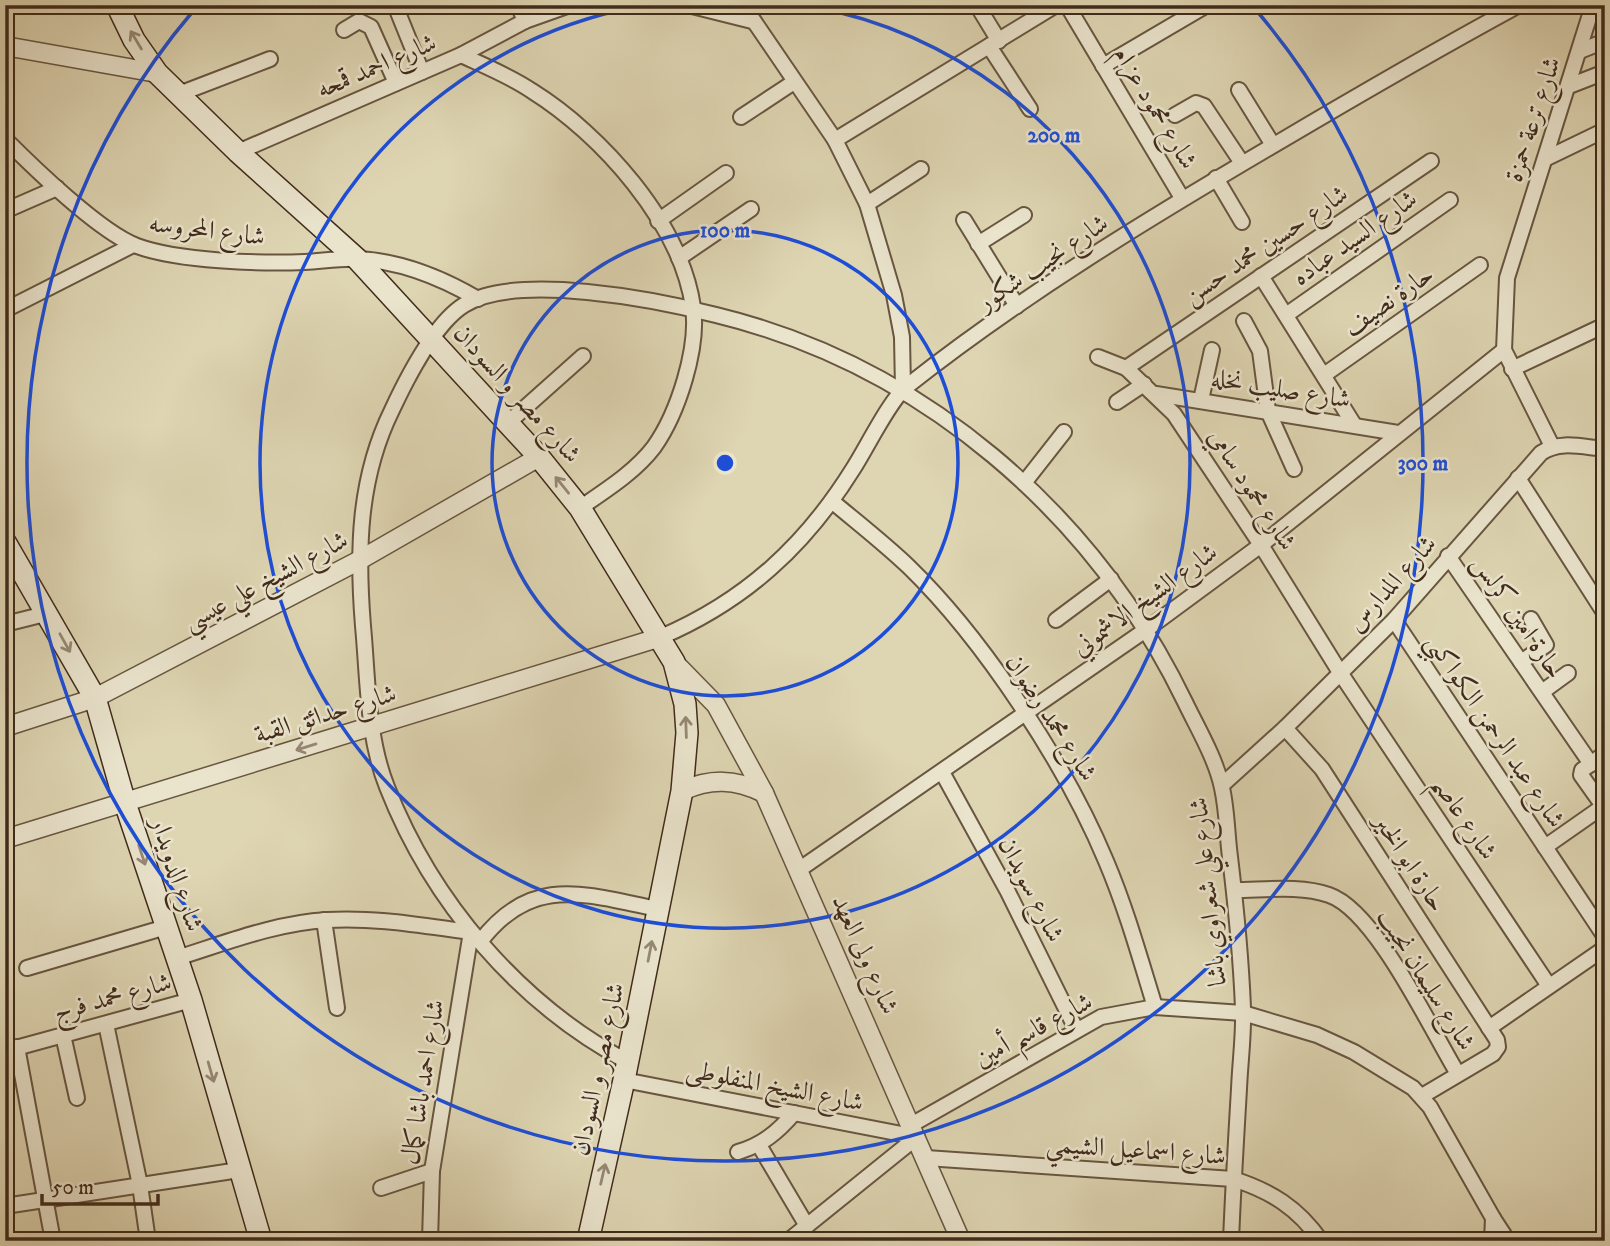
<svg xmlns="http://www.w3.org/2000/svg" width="1610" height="1246" viewBox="0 0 1610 1246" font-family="'IM FELL DW Pica',Amiri,serif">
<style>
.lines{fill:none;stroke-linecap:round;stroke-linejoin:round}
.minor-casing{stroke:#685641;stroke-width:18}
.tertiary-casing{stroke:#685641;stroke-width:21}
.secondary-casing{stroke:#412b1b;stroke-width:24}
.minor{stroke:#eae4cd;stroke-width:14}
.tertiary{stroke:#eae4cd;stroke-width:18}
.secondary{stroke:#eae4cd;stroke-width:21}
.oneway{stroke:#968874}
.ring{fill:none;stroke:#1d4ed8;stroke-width:3.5}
.labels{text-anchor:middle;stroke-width:5;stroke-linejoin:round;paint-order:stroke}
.street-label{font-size:26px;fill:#412b1b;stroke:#eae4cd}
.centre{fill:#1d4ed8;stroke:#eae4cd;stroke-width:3.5}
.ring-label{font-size:21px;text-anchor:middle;font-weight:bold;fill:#1d4ed8;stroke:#eae4cd;stroke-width:5;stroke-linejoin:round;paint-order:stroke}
</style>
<rect width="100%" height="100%" fill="#ded5b2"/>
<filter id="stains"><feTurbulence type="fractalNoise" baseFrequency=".00286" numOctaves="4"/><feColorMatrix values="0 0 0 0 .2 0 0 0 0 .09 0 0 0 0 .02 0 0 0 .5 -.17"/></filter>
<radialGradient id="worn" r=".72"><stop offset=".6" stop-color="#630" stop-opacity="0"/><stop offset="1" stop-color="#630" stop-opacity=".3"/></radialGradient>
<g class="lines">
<!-- minor casing -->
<g class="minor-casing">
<g id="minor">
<polyline points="395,5 422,72"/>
<polyline points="518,5 525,21"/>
<polyline points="688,5 752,21"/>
<polyline points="743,5 835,140 867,204 894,295 902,337 903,389"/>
<polyline points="977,5 999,41"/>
<polyline points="1067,5 1182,198"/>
<polyline points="344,30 359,21 371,27 396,83"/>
<polyline points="989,46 1030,109"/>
<polyline points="1580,51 1605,41"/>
<path d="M 461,55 C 485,66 510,76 532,91 C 601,134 681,223 693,307 C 699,348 678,413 654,447 C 635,472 606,490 580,508"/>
<polyline points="1103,66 1207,5"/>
<polyline points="1569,86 1605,72"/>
<polyline points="1239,90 1273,145"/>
<polyline points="179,94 270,59"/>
<polyline points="1175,115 1196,103 1204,106 1242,163"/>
<polyline points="741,117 794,82"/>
<path d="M 5,139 C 33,167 101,233 137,246 C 178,261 260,264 305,262 C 323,261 341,258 358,259 C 401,261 442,278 478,299"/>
<polyline points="835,140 1056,5"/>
<polyline points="238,152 461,55 525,21 570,5"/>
<polyline points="1547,158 1605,130"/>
<polyline points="1216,178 1242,222"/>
<polyline points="867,204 921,169"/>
<polyline points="9,209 57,188"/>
<polyline points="964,220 1017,306"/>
<polyline points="658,221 726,173"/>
<polyline points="978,244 1024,215"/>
<polyline points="679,258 751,209"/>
<polyline points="1261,276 1353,423"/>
<polyline points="5,310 133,245"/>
<polyline points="1286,315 1450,200"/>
<polyline points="1244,321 1260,351 1268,411 1294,469"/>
<polyline points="1098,357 1126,368 1174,414 1261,545 1341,674 1549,986"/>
<polyline points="1126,368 1431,161"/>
<polyline points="1512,369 1605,325"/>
<polyline points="1324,375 1480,265"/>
<polyline points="1156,394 1398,433"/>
<polyline points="1201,400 1212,350"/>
<polyline points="1117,402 1144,384"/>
<polyline points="509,422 583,356"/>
<polyline points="1552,446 1504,350 1507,278 1593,5"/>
<polyline points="1518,478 1605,614"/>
<polyline points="1024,483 1064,432"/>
<path d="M 833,502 C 858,523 885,544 909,567 C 984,640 1066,765 1106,861 C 1126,908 1140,958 1155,1007"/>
<polyline points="1448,556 1591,764 1582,770 1581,775 1603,806"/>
<polyline points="1056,620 1111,579"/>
<polyline points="1394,620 1605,937"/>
<polyline points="5,624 49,613"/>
<path d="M 661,637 C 745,601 805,546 853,469 C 866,449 890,400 906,387 C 1021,296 1148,219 1274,145 C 1355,97 1436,50 1519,5"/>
<polyline points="1521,662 1546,645 1531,619"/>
<polyline points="1542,692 1568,673"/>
<polyline points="1285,728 1322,769 1497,1040 1498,1047 1493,1054 1422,1096"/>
<polyline points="1591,764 1605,753"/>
<polyline points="942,772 1008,892 1076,1029"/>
<path d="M 1222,785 L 1285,728 L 1394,620 L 1541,453 C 1560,440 1582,447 1605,449"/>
<polyline points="1545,847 1605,805"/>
<polyline points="800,869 1147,629 1261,545 1504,350"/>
<path d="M 1234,890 C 1264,890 1300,885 1329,895 C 1376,911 1431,1030 1458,1074"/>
<polyline points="324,920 337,1008"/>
<path d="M 480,942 C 532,873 586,895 658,909"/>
<path d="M 177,958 C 225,943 275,923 327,920 C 375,917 424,926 471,932 L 432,1171 L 430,1241"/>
<polyline points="27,968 166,927"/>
<polyline points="106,1024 140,1185 148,1241"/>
<polyline points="1489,1028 1605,948"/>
<polyline points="63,1035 77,1098"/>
<polyline points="17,1047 53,1241"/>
<polyline points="5,1051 191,1000"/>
<path d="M 628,1062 C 519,1004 432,902 387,787 C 367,737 368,679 363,626 C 357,552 358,479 392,410 C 406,380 435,323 464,305 C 516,272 657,300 716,315 C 922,365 1093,512 1185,702 C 1198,729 1216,759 1222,788 C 1227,810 1227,834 1230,857 C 1236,907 1241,958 1243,1008 C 1244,1035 1240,1063 1239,1089 C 1236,1140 1233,1190 1231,1241"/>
<polyline points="624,1080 917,1137"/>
<polyline points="911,1125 1101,1017 1155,1007 1243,1013 1317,1035 1354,1052 1413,1088 1430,1107 1493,1218 1492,1241"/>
<polyline points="759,1145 807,1226"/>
<path d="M 738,1152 C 762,1145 778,1132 794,1113"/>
<path d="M 926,1158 L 1233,1179 C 1271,1191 1298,1208 1321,1241"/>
<polyline points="381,1188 432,1171"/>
<polyline points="5,1206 239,1170"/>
<polyline points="1493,1218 1508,1241"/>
<polyline points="788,1241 917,1137"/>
</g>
</g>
<!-- tertiary casing -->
<g class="tertiary-casing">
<g id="tertiary">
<polyline points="5,46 157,73"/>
<polyline points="674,662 716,705 764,793 961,1241"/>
<polyline points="5,727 95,698 358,561 539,457"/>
<path d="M 682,791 C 711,778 735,779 764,793"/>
<polyline points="5,839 661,637"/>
</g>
</g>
<!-- secondary casing -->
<g class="secondary-casing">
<g id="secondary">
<polyline points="117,5 134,40 157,73 238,152 357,259 539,457 580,508 674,662 685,704 687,733 682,791 624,1080 588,1241"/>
<polyline points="5,542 95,698 125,803 191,1000 261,1241"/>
</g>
</g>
<!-- minor -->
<use href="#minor" class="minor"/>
<!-- tertiary -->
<use href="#tertiary" class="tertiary"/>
<!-- secondary -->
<use href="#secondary" class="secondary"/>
</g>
<!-- one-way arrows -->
<defs><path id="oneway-shaft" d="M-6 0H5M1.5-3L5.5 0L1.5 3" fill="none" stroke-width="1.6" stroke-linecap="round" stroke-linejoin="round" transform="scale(1.75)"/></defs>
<g class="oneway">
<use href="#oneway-shaft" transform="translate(136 40) rotate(-121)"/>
<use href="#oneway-shaft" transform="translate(562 485) rotate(-129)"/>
<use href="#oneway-shaft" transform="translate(65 643) rotate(61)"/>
<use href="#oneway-shaft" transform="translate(686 727) rotate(-92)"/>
<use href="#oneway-shaft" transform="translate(306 747) rotate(163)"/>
<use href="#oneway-shaft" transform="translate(142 855) rotate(72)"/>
<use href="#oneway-shaft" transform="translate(650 951) rotate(-79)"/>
<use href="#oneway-shaft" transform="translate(211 1072) rotate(74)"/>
<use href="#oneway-shaft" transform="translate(603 1174) rotate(-77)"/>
</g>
<!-- distance rings -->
<g class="ring">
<circle cx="725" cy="463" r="233"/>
<path d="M810 6A465 465 0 1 1 640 6"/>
<path d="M1256 10A698 698 0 1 1 194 10"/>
</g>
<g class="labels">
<!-- street labels -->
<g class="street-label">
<text transform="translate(376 65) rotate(-23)" y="9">شارع احمد قمحه</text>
<text transform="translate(1156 107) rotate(59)" y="9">شارع محمود عزام</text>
<text transform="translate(1532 119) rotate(-72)" y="9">شارع ترعة حمزة</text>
<text transform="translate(207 229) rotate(7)" y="9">شارع المحروسه</text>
<text transform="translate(1354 237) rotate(-35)" y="9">شارع السيد عباده</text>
<text transform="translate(1265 244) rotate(-34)" y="9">شارع حسين محمد حسن</text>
<text transform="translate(1042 262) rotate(-34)" y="9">شارع نجيب شكور</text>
<text transform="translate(1388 300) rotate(-35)" y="9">حارة نصيف</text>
<text transform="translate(1281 388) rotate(9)" y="9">شارع صليب نخله</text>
<text transform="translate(518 393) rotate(48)" y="9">شارع مصر و السودان</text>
<text transform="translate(1253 489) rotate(57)" y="9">شارع محمود سامي</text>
<text transform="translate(265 580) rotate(-28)" y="9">شارع الشيخ علي عيسي</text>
<text transform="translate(1391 583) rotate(-48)" y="9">شارع المدارس</text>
<text transform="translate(1144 599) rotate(-36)" y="9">شارع الشيخ الاشموني</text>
<text transform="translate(1519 616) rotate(56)" y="9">حارة امين كرلس</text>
<text transform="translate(325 713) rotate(-17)" y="9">شارع حدائق القبة</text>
<text transform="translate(1052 717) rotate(57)" y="9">شارع محمد رضوان</text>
<text transform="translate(1496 730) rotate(56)" y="9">شارع عبد الرحمن الكواكبي</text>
<text transform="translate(1465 817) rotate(56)" y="9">شارع عاصم</text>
<text transform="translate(1411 862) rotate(57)" y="9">حارة ابو الخير</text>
<text transform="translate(178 874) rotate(72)" y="9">شارع الدويدار</text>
<text transform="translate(1032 889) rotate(63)" y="9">شارع سويدان</text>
<text transform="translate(1207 892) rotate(-96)" y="9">شارع علي شعراوي باشا</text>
<text transform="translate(866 954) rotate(66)" y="9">شارع ولى العهد</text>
<text transform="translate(1427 979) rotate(58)" y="9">شارع سليمان نجيب</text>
<text transform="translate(112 996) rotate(-15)" y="9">شارع محمد فرج</text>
<text transform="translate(1033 1029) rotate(-28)" y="9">شارع قاسم أمين</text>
<text transform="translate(597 1069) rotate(-78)" y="9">شارع مصر و السودان</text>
<text transform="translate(422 1082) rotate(-81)" y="9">شارع احمد باشا كمال</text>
<text transform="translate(775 1085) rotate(11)" y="9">شارع الشيخ المنفلوطى</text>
<text transform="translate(1136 1149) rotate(4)" y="9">شارع اسماعيل الشيمي</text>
</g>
</g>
<circle cx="725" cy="463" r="10" class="centre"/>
<g class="ring-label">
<text x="1054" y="142">200 m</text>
<text x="725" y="237">100 m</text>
<text x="1423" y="470">300 m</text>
</g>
<!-- margin -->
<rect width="1610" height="1246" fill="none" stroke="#ded5b2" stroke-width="28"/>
<rect x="7" y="7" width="1596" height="1232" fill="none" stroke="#412b1b" stroke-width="3.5"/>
<rect x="14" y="14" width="1582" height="1218" fill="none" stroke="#412b1b" stroke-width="2"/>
<!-- scale -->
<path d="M42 1194v10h116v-10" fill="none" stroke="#412b1b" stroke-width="3.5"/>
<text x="52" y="1194" font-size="21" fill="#412b1b" stroke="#eae4cd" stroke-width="5" paint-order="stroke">50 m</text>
<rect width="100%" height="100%" filter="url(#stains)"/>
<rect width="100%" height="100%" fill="url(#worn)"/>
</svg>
